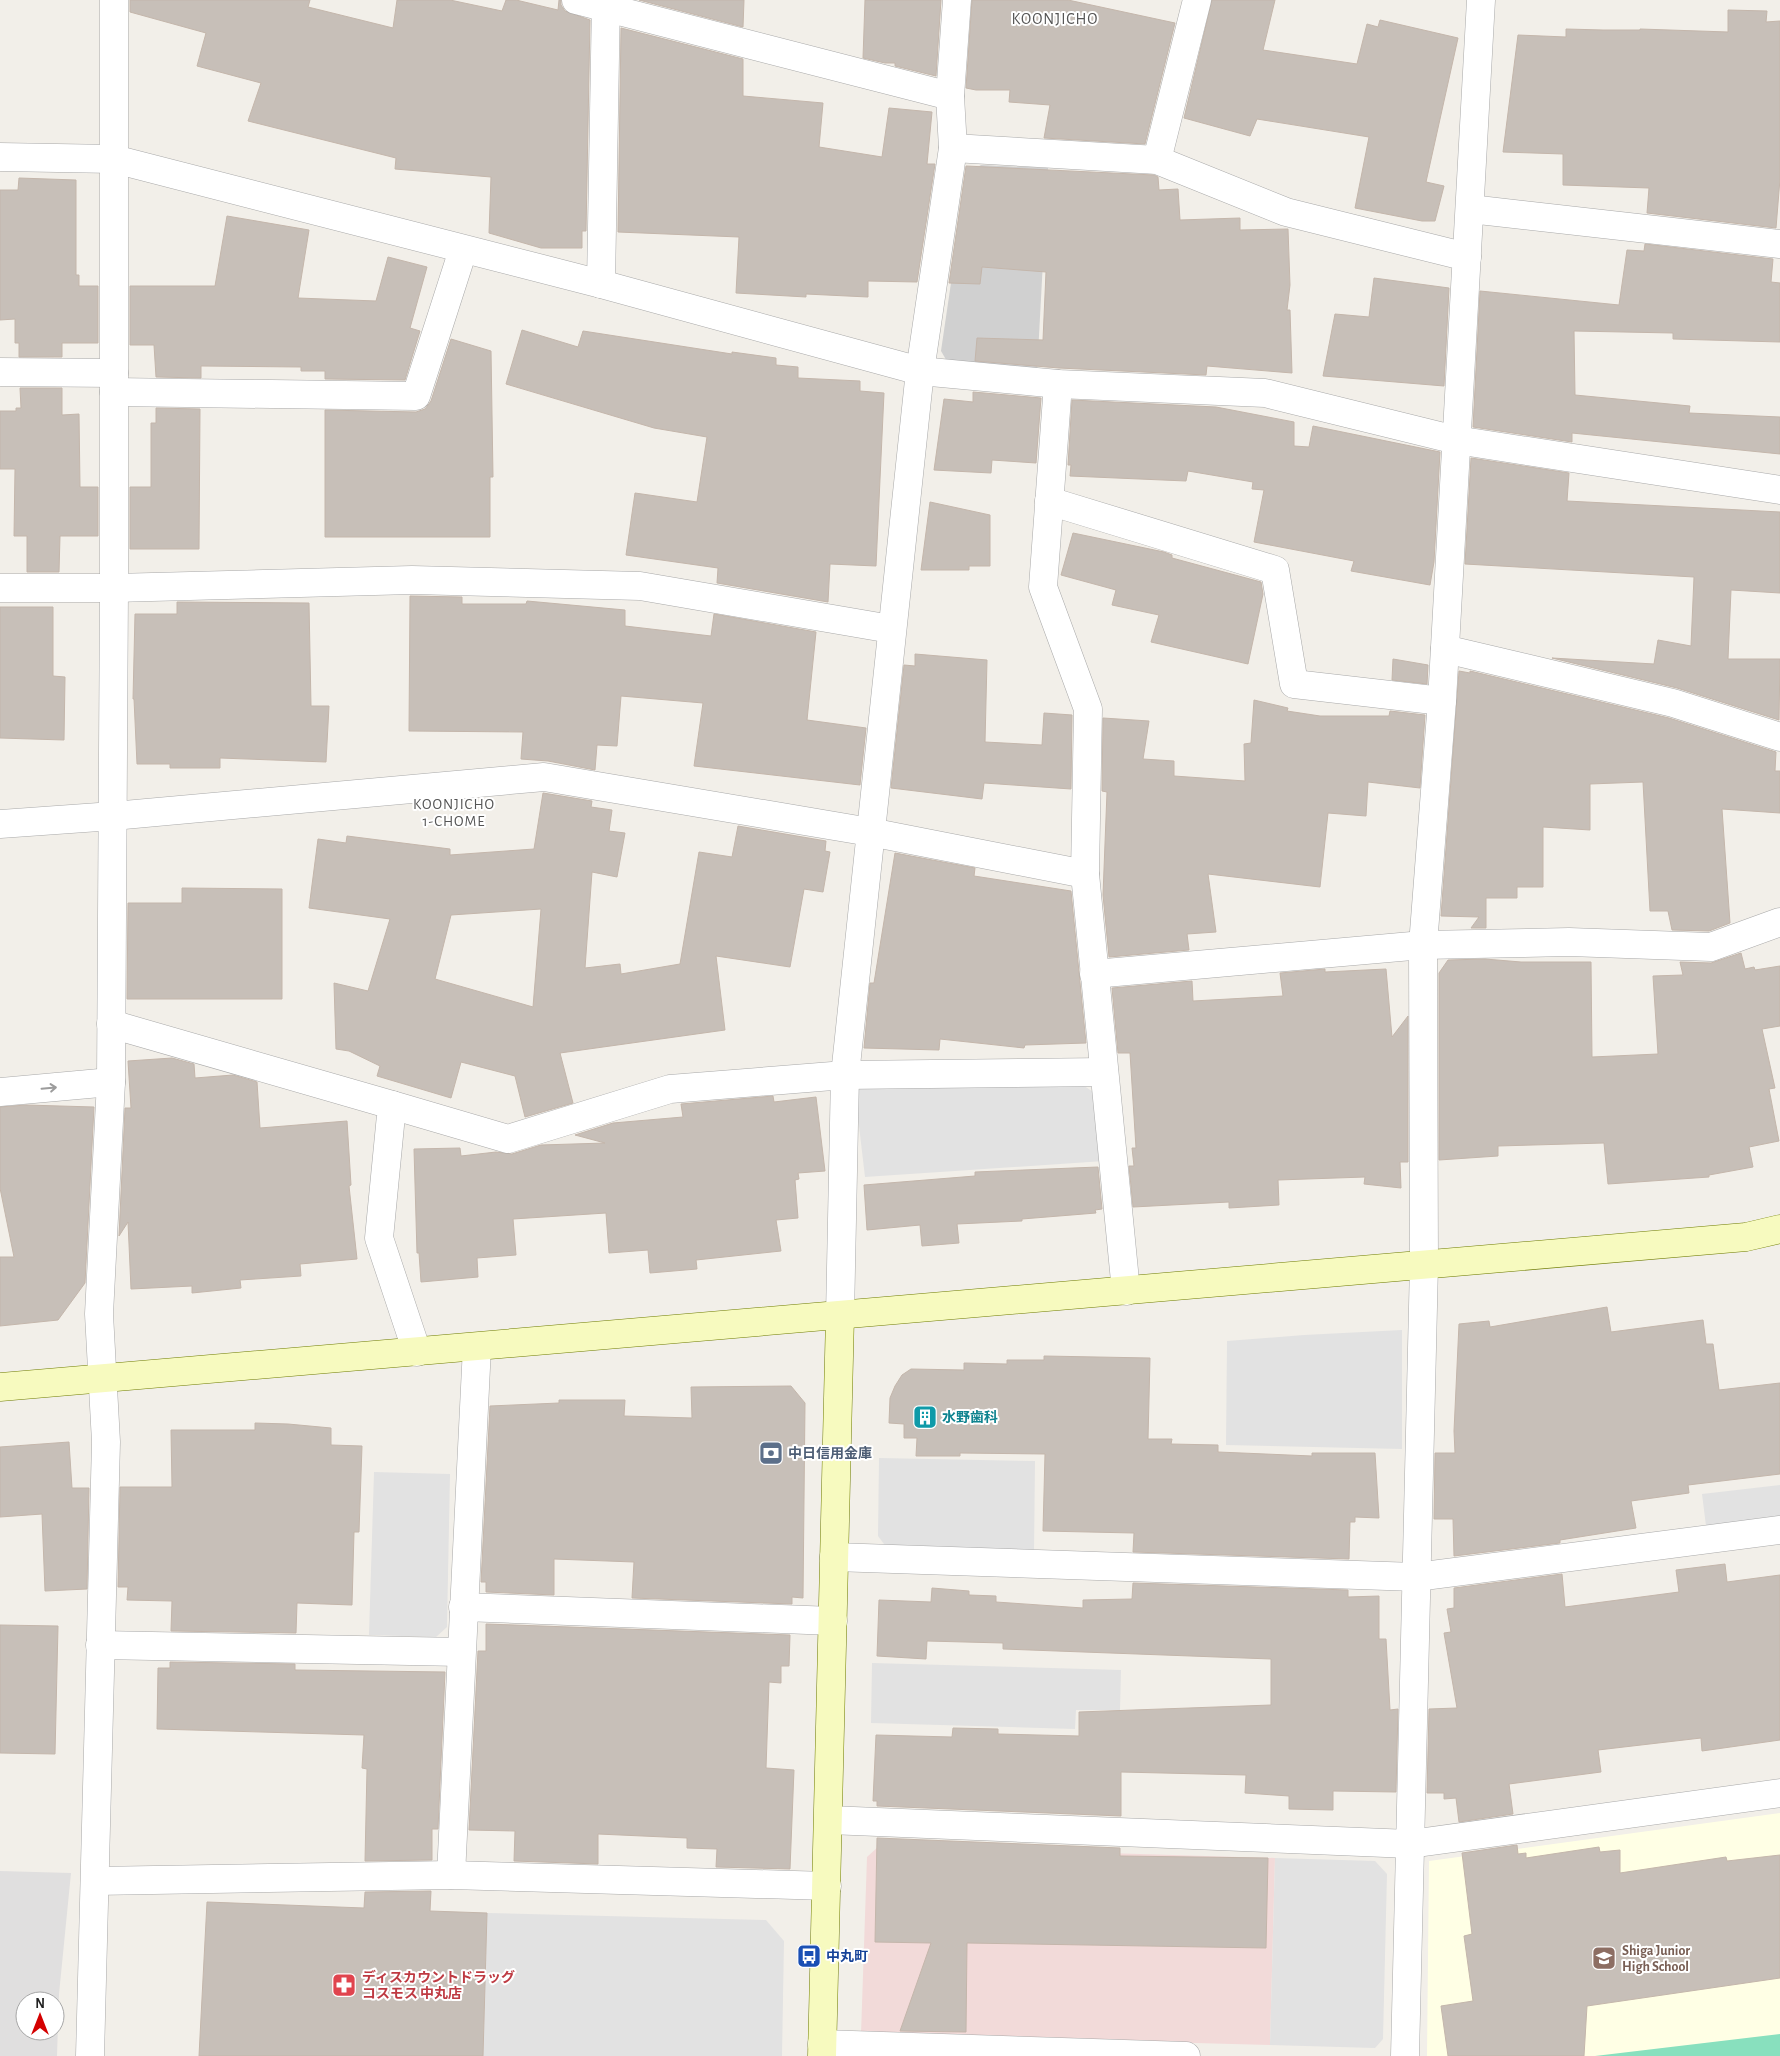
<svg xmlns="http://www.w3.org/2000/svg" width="1780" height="2056" viewBox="0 0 1780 2056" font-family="'Alegreya Sans','Noto Sans JP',sans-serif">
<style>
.residential{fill:#e0dfdf;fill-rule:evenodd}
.commercial{fill:#f2dad9}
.education{fill:#ffffe5}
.religious{fill:#d0d0d0}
.pitch{fill:#88e0be}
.parking{fill:#e2e2e2}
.building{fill:#c7bfb8;stroke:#c4b6ab;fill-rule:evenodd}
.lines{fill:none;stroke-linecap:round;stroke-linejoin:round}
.street-casing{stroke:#a9a9a9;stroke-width:29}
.secondary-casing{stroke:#707d05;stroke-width:29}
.street{stroke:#fff;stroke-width:28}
.secondary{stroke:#f7fabf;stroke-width:28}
.oneway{stroke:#9c9c9c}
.labels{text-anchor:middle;stroke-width:4;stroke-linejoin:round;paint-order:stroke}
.culture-label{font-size:14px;font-weight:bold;fill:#0d838f;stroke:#fff;text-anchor:start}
.service-label{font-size:14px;font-weight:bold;fill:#4e5e75;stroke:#fff;text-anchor:start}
.education-label{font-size:14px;font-weight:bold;fill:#785e54;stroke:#fff;text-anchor:start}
.transit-label{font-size:14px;font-weight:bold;fill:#164399;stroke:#fff;text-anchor:start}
.health-label{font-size:14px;font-weight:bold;fill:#be3a42;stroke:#fff;text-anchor:start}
.neighbourhood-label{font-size:15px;letter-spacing:1px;fill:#555;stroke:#fff}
.quarter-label{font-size:16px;letter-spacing:1px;fill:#555;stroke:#fff}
</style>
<rect width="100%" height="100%" fill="#f2efe9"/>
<!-- residential -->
<path class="residential" d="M 0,1871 L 71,1873 L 59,1994 L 57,2056 L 0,2056 ZM 25,2001 L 55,2001 L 55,2031 L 25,2031 Z"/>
<!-- commercial -->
<polygon class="commercial" points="879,1846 1275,1858 1270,2045 861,2034 867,1857"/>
<!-- education -->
<polygon class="education" points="1780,1813 1780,2056 1427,2056 1429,1861"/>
<!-- religious -->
<polygon class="religious" points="981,165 1048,168 1037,373 948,363 941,351 967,174"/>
<!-- pitch -->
<polygon class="pitch" points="1780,2034 1780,2056 1595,2056"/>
<!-- parking -->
<g class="parking">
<polygon points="1077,1081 1096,1094 1104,1161 865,1177 855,1092 868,1084"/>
<polygon points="1402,1330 1402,1449 1226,1445 1227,1341 1304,1335"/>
<polygon points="879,1458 1035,1461 1034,1554 890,1552 878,1536"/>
<polygon points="374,1472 450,1474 447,1627 436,1637 369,1635"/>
<polygon points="1780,1485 1780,1518 1706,1526 1702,1494"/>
<polygon points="872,1663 1121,1670 1120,1710 1076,1710 1075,1729 871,1723"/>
<polygon points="1275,1858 1375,1861 1387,1874 1383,2039 1375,2048 1270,2045"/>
<polygon points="487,1913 766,1920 784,1941 782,2056 483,2056"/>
</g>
<!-- building -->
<g class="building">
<polygon points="130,0 310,0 308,7 393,28 397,0 450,0 502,11 506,0 516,0 558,10 559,0 561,0 561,5 565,11 590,20 586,231 582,231 582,248 541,248 489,233 491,177 395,169 396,158 248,121 261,83 197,66 206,33 130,12"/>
<polygon points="639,0 744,0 743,27"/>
<polygon points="865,0 941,0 936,76 895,66 895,63 885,63 863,58"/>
<polygon points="972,0 1068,0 1175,23 1145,144 1044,138 1050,105 1009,102 1010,90 976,90 966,88"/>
<polygon points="1212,0 1275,0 1263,50 1357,64 1367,24 1378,27 1380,20 1458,38 1426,182 1444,186 1435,221 1422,221 1355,208 1369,137 1257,119 1250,136 1184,118"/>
<polygon points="1728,10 1767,11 1766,22 1780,21 1780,179 1776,228 1647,213 1649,188 1563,185 1563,154 1503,152 1518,35 1566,37 1566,29 1603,30 1640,30 1640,29 1728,32"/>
<polygon points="621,28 743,59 743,96 823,103 819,147 882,157 889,108 932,112 927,164 935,164 917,282 868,281 868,297 806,294 806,297 736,293 739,237 618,232"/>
<polygon points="966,166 1154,175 1158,177 1159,190 1178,189 1180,220 1240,218 1240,230 1288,229 1290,285 1287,310 1290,310 1292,373 1207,366 1206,375 1059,368 975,361 977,338 1043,340 1046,272 982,267 980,284 949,283"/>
<polygon points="19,178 76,180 76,275 79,275 79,286 98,286 98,343 62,343 62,357 19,357 19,343 15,343 15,319 0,320 0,190 18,190"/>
<polygon points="227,216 309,230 298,298 376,301 388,257 427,267 410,328 420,331 405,380 325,379 325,371 301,371 301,367 201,366 201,378 156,377 154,345 130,345 130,286 215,286"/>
<polygon points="1645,244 1773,259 1771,282 1780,283 1780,342 1673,339 1673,333 1574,331 1575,395 1690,406 1689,413 1780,417 1780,454 1572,433 1572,442 1473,427 1480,291 1619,305 1627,250 1644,251"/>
<polygon points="1374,278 1449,288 1444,386 1323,376 1335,314 1369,317"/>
<polygon points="522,330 578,347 583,331 732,354 732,352 776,358 776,365 798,367 798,378 860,381 860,391 884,393 876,566 830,564 828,602 717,583 718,568 626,555 635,493 697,502 707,437 654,428 506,384"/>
<polygon points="451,339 491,351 493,477 490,477 490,537 325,537 325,410 416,412 425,409 431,401"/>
<polygon points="20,388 62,388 62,415 79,414 80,487 98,487 98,536 60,536 59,572 27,572 27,536 14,536 15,469 0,469 0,411 16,411 16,408 21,408"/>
<polygon points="973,392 1041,398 1036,463 992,460 991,473 934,470 944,399 973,402"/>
<polygon points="1072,400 1216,407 1294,422 1294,446 1309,447 1313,426 1440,452 1434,562 1430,585 1351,571 1354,561 1254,542 1264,490 1252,489 1253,482 1188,471 1186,481 1070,476 1071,465 1068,465"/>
<polygon points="156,408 200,409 199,549 130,549 130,487 151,487 151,423 156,423"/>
<polygon points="1471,458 1569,473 1567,501 1780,512 1780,593 1731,590 1728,659 1780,659 1779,720 1677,688 1552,658 1654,664 1658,640 1691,646 1694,577 1465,564"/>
<polygon points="930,502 990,515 990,566 969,566 969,570 921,570"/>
<polygon points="1073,533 1164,552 1172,555 1172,558 1261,582 1263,594 1248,664 1151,642 1159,615 1112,605 1116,590 1061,575"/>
<polygon points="410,596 462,597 462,604 526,604 527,601 625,610 625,626 711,636 714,614 816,632 807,720 866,728 860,785 694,766 703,703 621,696 617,746 597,745 595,770 548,761 521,759 523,732 409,731"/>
<polygon points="177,602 309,603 311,706 329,706 326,762 220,758 220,768 170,768 170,764 137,764 134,699 133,699 135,614 177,614"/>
<polygon points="0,607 53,607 53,676 65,677 64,740 0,738"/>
<polygon points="915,654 987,660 985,742 1042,745 1044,713 1072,715 1071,789 984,783 982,799 891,788 904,665 915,666"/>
<polygon points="1393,659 1428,665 1427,684 1392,680"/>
<polygon points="1459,671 1470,673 1470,671 1669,718 1776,752 1775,771 1780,771 1780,813 1722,809 1730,923 1709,931 1672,930 1668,911 1650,911 1643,782 1590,784 1590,830 1543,827 1543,887 1517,887 1517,898 1486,898 1486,928 1471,928 1479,917 1441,916"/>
<polygon points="1254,700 1288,708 1287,711 1320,716 1389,716 1390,711 1425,715 1420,788 1368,782 1366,816 1328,813 1320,887 1208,874 1216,932 1187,934 1189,950 1109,957 1103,895 1107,792 1102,791 1103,718 1149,721 1143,759 1174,761 1174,776 1245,781 1244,744 1251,743"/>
<path d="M 543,793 L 592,801 L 591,807 L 612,810 L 609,831 L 625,833 L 617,877 L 592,872 L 585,968 L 620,964 L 621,974 L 680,964 L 699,852 L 732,857 L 738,826 L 826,841 L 825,851 L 830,852 L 823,892 L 804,889 L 790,967 L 716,956 L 725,1030 L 560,1053 L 573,1103 L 525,1117 L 515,1076 L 461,1062 L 451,1098 L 377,1076 L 380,1066 L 349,1051 L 336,1049 L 334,983 L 368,991 L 390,919 L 309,908 L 318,839 L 346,843 L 347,836 L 450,849 L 450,855 L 534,849 ZM 541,909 L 533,1007 L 435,979 L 451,915 Z"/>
<polygon points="895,853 975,868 974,876 1071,891 1086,1043 1025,1045 1024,1048 940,1039 939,1050 864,1048 870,983 874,983"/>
<polygon points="182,888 282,889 282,999 127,999 128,903 182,903"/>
<polygon points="1741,953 1745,969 1754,967 1755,970 1780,966 1780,1026 1762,1029 1775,1088 1769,1089 1779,1141 1749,1147 1753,1167 1709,1175 1709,1177 1608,1184 1604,1143 1498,1146 1498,1156 1439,1160 1439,973 1448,960 1485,959 1521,962 1591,962 1592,1057 1658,1054 1653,976 1683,975 1680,962 1711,963"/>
<polygon points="1325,969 1325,972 1386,969 1392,1037 1408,1016 1408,1162 1400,1162 1401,1188 1364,1184 1365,1177 1278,1180 1279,1205 1229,1208 1229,1202 1133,1207 1129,1166 1134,1166 1132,1148 1136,1148 1130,1053 1118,1053 1112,988 1192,981 1193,1001 1283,996 1280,973"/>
<polygon points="172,1058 194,1064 195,1078 233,1075 257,1082 260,1128 347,1121 351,1185 349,1186 357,1259 300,1264 301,1276 240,1280 241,1288 192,1293 192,1286 131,1289 128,1222 119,1236 125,1108 131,1108 128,1061"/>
<polygon points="773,1096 774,1102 816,1097 825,1171 798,1173 799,1179 795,1180 798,1218 776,1220 781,1251 696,1260 697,1269 650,1273 648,1250 609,1253 606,1213 513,1219 516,1255 477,1258 478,1277 421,1282 419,1253 417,1253 414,1149 460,1148 461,1156 496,1152 512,1154 541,1145 605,1143 575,1135 613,1123 683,1117 681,1104"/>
<polygon points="26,1105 94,1107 85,1283 58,1320 0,1326 0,1257 14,1257 0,1188 0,1107"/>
<polygon points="1098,1167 1102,1209 1095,1210 1096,1213 1022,1219 1022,1221 957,1224 959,1243 922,1246 920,1225 867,1230 864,1185 975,1176 975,1172"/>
<polygon points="1607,1307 1611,1332 1703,1320 1706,1344 1713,1344 1719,1390 1780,1383 1780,1474 1688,1485 1689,1493 1631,1501 1636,1528 1560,1540 1560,1543 1454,1556 1453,1519 1434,1519 1435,1453 1455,1453 1454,1431 1459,1324 1489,1321 1490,1327"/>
<polygon points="1044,1356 1150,1358 1148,1439 1172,1439 1171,1444 1218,1445 1218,1452 1312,1456 1312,1453 1375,1453 1379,1518 1355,1517 1355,1522 1350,1522 1349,1559 1133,1552 1134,1533 1043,1531 1045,1454 960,1453 960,1456 916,1456 917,1438 904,1438 904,1424 889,1423 890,1398 895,1386 902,1375 911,1369 964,1370 964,1363 1007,1364 1007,1360 1044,1360"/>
<polygon points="791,1386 805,1403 803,1598 792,1597 792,1604 632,1598 634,1562 554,1559 554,1595 486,1592 486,1582 481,1582 490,1406 559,1403 559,1400 625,1400 624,1416 692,1418 691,1387"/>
<polygon points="255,1423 288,1424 331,1428 331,1445 362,1446 359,1532 354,1532 352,1605 297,1603 296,1633 171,1631 172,1601 127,1600 128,1587 118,1587 120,1487 172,1487 171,1430 255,1430"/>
<polygon points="69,1442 72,1488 89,1488 87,1589 45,1591 42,1514 0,1517 0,1447"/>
<polygon points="1725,1564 1727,1582 1780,1575 1780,1740 1702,1751 1701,1738 1598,1750 1601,1772 1509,1784 1513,1814 1459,1822 1456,1798 1444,1799 1444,1793 1427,1793 1429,1709 1457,1708 1444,1633 1451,1632 1447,1609 1454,1608 1454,1588 1562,1574 1565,1607 1679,1592 1676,1570"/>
<polygon points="1133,1583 1348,1590 1348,1597 1379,1596 1379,1639 1386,1639 1390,1710 1398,1709 1396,1792 1333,1791 1333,1810 1289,1809 1289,1796 1245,1793 1246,1775 1121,1772 1121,1816 877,1806 877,1801 873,1801 876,1735 952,1737 953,1728 998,1729 998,1734 1079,1736 1079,1712 1271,1705 1271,1659 1003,1649 1003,1643 927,1641 926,1659 877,1656 879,1600 931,1602 932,1588 969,1591 969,1595 996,1596 996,1602 1083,1608 1083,1600 1132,1599"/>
<polygon points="486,1624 790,1635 789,1666 781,1666 781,1683 769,1682 766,1768 794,1770 790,1869 716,1867 717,1849 687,1848 687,1838 598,1834 598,1864 514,1861 515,1831 469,1830 478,1651 486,1651"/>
<polygon points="0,1625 58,1626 55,1754 0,1753"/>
<polygon points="170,1662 295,1664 295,1670 445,1672 438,1829 432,1829 432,1860 365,1861 367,1769 362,1768 364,1735 157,1729 158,1668 170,1668"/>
<polygon points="877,1838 1120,1848 1120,1856 1268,1858 1266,1948 967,1943 966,2032 900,2031 931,1943 875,1942"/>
<polygon points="1517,1845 1518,1854 1526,1853 1526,1858 1599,1847 1600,1852 1620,1850 1620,1873 1726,1857 1727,1861 1780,1855 1780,1978 1587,2006 1584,2056 1448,2056 1441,2006 1473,2001 1464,1936 1472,1934 1462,1853"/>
<polygon points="431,1891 430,1911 487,1913 483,2056 199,2056 207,1902 364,1908 365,1892"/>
</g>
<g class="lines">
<!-- street casing -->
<g class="street-casing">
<g id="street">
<polyline points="576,0 950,96"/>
<polyline points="953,148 1157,160 1286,212 1467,257"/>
<polyline points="0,157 114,159 601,284 920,371 1058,384 1265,393 1456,440 1780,490"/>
<polyline points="1157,160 1197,0"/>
<polyline points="1470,209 1780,244"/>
<polyline points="601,284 606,0"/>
<polyline points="0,372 114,373"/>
<polyline points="1058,384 1043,587 1088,709 1085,874 1126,1291"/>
<polyline points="114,392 416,396 463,250"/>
<polyline points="1049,501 1275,570 1294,684 1442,701"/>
<polyline points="0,588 114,588 412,580 640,586 891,629"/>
<polyline points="1445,649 1673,703 1780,737"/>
<polyline points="0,824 113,816 544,777 870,832 1085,874"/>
<polyline points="1094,974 1423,945 1569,942 1711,947 1780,922"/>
<polyline points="111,1024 392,1105 379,1238 417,1352"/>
<polyline points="0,1092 111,1082"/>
<polyline points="392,1105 508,1139 670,1089 845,1075 1104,1072"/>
<polyline points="840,1316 845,1075 920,371 953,148 950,96 957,0"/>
<polyline points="834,1557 1416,1577 1780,1530"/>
<polyline points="463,1607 833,1621"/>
<polyline points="100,1645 461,1652"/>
<polyline points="829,1820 1410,1844 1780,1793"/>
<polyline points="451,1875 477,1347"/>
<polyline points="95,1881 451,1875 827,1886"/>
<polyline points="822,2044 1186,2056"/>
<polyline points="90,2056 106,1442 99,1314 111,1082 114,588 114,0"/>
<polyline points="1405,2056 1424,1265 1423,945 1442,701 1481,0"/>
</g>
</g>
<!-- secondary casing -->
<g class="secondary-casing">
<g id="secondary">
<polyline points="0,1387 1746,1237 1780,1229"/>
<polyline points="822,2056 840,1316"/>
</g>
</g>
<!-- street -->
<use href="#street" class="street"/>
<!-- secondary -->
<use href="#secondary" class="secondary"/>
</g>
<!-- one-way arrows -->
<defs><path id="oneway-shaft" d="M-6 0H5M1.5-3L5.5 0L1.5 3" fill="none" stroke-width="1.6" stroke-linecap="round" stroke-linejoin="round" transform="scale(1.25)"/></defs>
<use class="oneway" href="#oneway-shaft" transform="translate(49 1088) rotate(-5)"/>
<!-- icons -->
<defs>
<g id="building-square" transform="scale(1.25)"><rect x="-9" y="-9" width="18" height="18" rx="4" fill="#0f9aa8" stroke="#fff"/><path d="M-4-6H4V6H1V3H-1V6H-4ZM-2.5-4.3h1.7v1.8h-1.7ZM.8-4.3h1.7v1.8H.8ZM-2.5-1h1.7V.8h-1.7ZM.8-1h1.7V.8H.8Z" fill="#fff"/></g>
<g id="bank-square" transform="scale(1.25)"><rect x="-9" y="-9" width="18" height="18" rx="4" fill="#5c6f8a" stroke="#fff"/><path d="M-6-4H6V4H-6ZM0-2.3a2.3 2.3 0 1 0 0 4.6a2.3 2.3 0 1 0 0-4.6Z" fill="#fff"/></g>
<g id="bus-square" transform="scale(1.25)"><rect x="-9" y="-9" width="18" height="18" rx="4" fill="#1a4fb4" stroke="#fff"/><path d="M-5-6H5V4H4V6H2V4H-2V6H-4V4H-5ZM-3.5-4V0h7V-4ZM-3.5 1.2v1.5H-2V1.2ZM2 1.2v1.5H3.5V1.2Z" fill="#fff"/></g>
<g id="school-square" transform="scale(1.25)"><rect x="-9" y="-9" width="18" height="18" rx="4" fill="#8d6e63" stroke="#fff"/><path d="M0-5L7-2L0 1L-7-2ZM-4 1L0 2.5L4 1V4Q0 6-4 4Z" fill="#fff"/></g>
<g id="pharmacy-square" transform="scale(1.25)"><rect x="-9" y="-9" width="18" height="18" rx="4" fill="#e0444e" stroke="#fff"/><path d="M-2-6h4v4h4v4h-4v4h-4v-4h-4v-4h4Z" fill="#fff"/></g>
</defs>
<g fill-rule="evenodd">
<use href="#building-square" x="925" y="1417"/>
<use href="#bank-square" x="771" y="1453"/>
<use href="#bus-square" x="809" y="1956"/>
<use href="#school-square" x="1604" y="1958"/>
<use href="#pharmacy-square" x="344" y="1985"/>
</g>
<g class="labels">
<!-- culture labels -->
<g class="culture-label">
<text x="942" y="1422">水野歯科</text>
</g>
<!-- service labels -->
<g class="service-label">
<text x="788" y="1458">中日信用金庫</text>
</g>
<!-- education labels -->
<g class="education-label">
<text x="1622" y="1955">Shiga Junior<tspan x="1622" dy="16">High School</tspan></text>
</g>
<!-- transit labels -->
<g class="transit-label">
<text x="826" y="1961">中丸町</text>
</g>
<!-- health labels -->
<g class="health-label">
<text x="362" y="1982">ディスカウントドラッグ<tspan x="362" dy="16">コスモス 中丸店</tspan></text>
</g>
<!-- neighbourhood labels -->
<g class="neighbourhood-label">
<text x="454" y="809">KOONJICHO<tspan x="454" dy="17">1-CHOME</tspan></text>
</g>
<!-- quarter labels -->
<g class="quarter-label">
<text x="1055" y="24">KOONJICHO</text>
</g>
</g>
<!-- north arrow -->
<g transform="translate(40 2016)"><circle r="24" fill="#ffffff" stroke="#a7a7a7"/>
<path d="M0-4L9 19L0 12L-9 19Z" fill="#d40000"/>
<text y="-8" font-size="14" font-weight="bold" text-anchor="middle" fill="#222222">N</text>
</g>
</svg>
